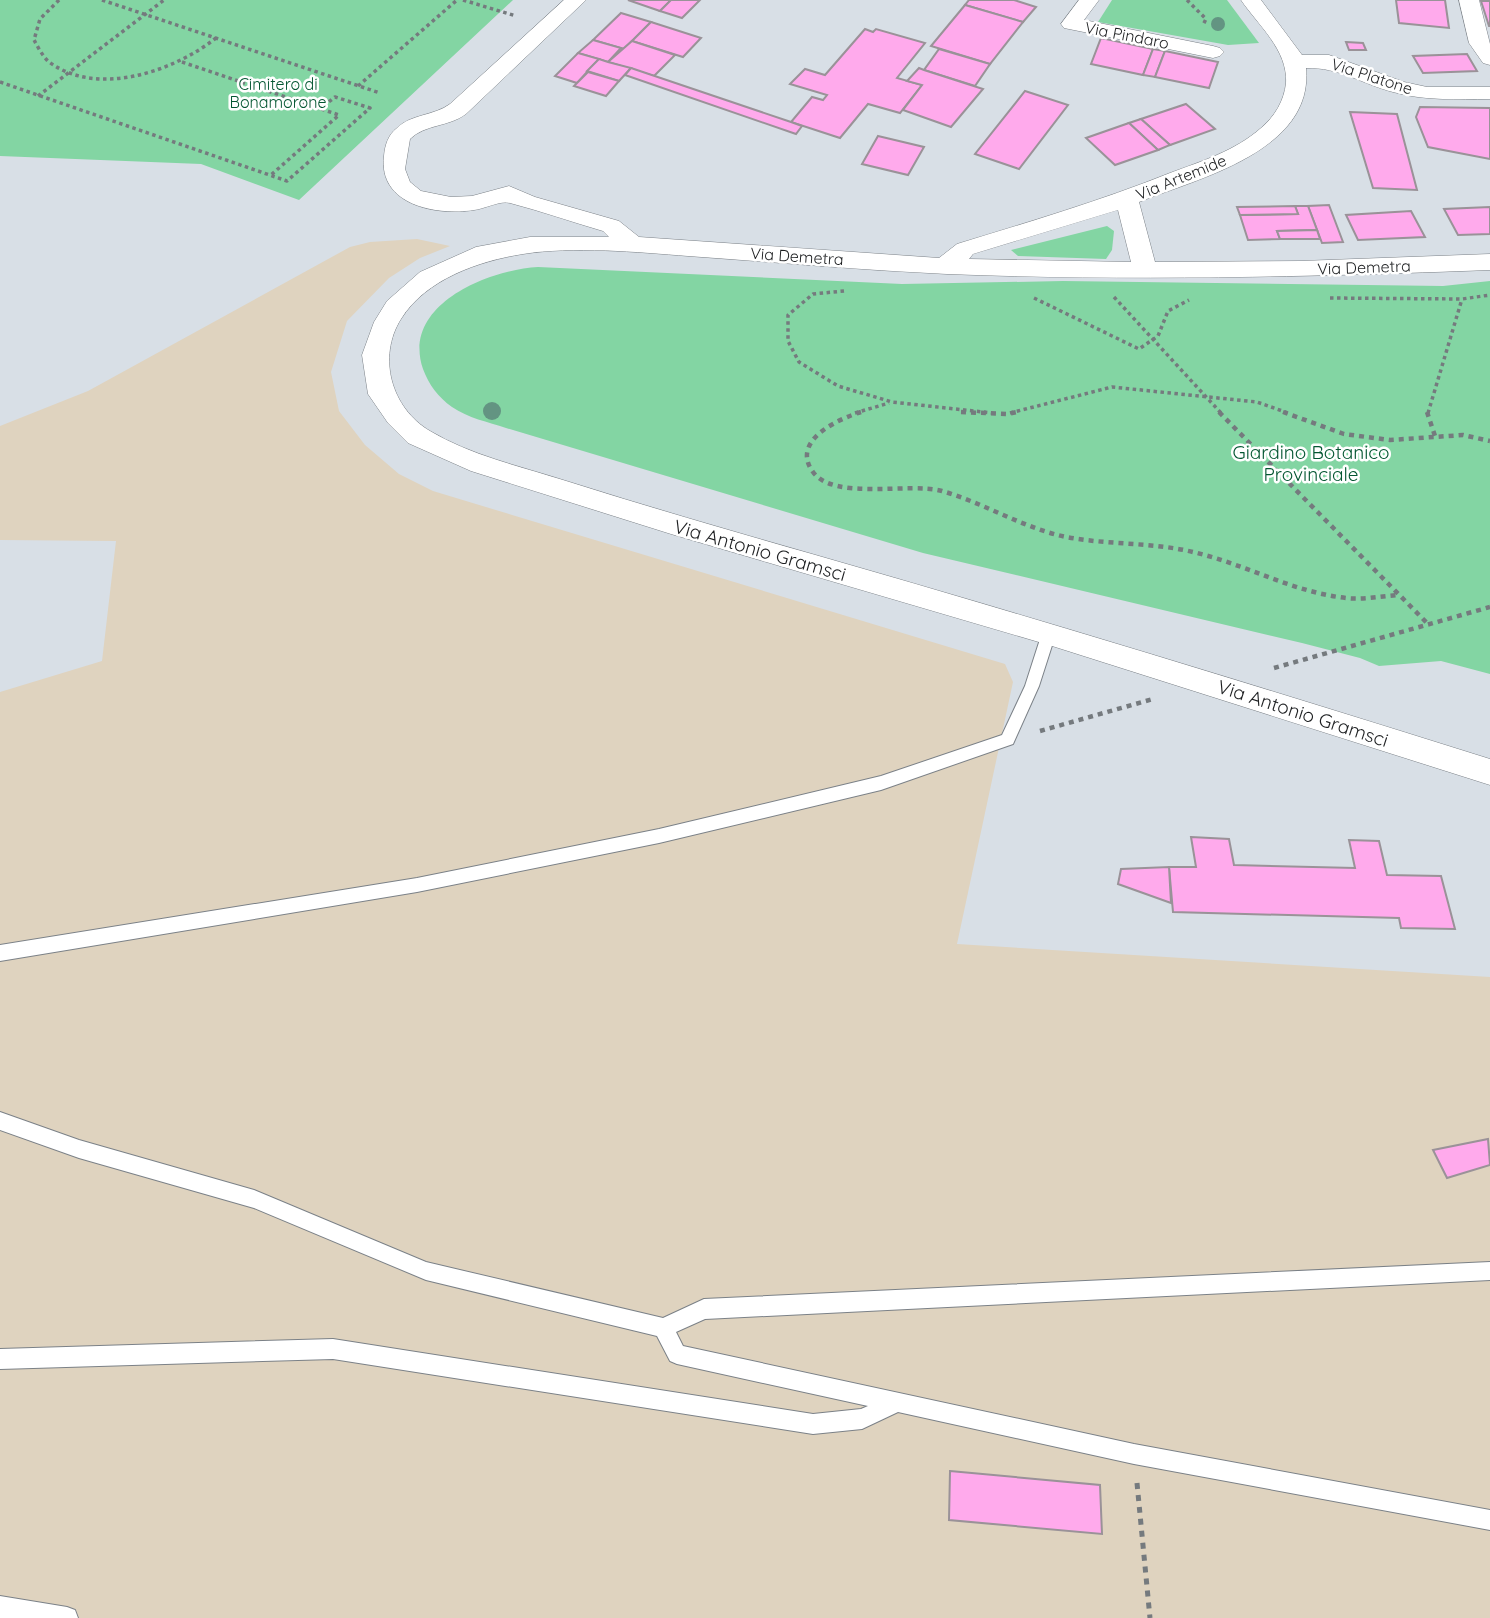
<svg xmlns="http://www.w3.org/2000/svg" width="1490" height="1618" viewBox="0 0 1490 1618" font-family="Quicksand,sans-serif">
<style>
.medical{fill:#dfd3bf}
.green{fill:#83d5a3}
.building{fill:#ffaaec;stroke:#9a9298;stroke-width:2}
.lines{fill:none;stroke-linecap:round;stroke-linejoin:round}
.service-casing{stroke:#7b8187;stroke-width:2}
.minor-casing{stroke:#7b8187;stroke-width:1}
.path-far2{stroke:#757a7e;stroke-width:3.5;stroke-dasharray:3.5 3.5;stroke-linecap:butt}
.path-far1{stroke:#757a7e;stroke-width:4.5;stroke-dasharray:5 5;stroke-linecap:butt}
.path{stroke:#757a7e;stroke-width:5;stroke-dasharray:6 6;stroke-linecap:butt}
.service{fill:#fff;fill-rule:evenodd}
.minor{fill:#fff;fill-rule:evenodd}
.tree{fill:#639482}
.labels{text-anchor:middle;stroke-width:5;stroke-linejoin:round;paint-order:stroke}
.far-street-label{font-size:16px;fill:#1d1f21;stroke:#fff}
.far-park-label{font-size:16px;fill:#035631;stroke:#fff}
.park-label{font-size:19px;fill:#035631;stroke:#fff}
.street-label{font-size:19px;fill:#1d1f21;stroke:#fff}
</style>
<rect width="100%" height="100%" fill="#d8dfe6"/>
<!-- medical -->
<polygon class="medical" points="417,239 450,246 420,258 389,278 347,321 331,372 339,411 365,445 399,474 433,491 1005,664 1013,682 957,944 1490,977 1490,1618 0,1618 0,692 102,661 116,541 0,540 0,426 88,391 350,247 370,242"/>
<!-- green -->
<g class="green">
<polygon points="0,0 513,0 299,200 201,164 0,156"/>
<polygon points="1112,0 1227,0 1259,43 1228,45 1098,22"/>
<polygon points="1107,226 1114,231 1112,250 1106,259 1018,256 1011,250"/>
<path d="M 538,267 L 902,284 L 1063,281 L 1443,286 L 1490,281 L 1490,674 L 1441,661 L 1379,666 L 1360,658 L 1302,643 L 923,553 L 506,428 C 488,422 468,418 452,407 C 438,397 429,385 423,369 C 401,305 488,270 538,267 Z"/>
</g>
<!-- building -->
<g class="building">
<polygon points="628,0 671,0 660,11"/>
<polygon points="671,0 700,0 682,18 660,11"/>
<polygon points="969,0 1014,0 1036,7 1023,22 965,5"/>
<polygon points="1396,0 1445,0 1449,28 1399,23"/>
<polygon points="1481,1 1490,1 1490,26 1489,26"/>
<polygon points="965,5 1023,22 990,64 931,46"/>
<polygon points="621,13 651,22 624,49 593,40"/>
<polygon points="651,22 701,38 683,57 632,41"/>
<polygon points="865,29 873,32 876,29 925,43 897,78 922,85 900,113 868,104 840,138 791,122 812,97 823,100 827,95 790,84 805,69 825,75"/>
<polygon points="1101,38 1153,49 1143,75 1091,64"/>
<polygon points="593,40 621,48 608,62 578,53"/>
<polygon points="632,41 675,55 654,76 608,62"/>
<polygon points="1346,42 1363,43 1366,50 1349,50"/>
<polygon points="939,49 990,64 975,86 924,70"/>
<polygon points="1153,49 1165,51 1155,77 1143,75"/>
<polygon points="1165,51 1218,62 1209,88 1155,77"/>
<polygon points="578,53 599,59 577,83 555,76"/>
<polygon points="1467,54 1477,71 1423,73 1413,56"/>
<polygon points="599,59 608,62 631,68 619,81 587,71"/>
<polygon points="631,68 791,122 802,126 796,134 625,75"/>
<polygon points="919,68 924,70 983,89 951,127 903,110 922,85 907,81"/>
<polygon points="588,72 619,81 606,96 574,86"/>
<polygon points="1025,91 1068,105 1019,169 975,154"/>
<polygon points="1186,104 1215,129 1170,145 1141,119"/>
<polygon points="1420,107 1490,108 1490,159 1428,147 1416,117"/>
<polygon points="1350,112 1397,114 1417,190 1373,188"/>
<polygon points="1141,119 1170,145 1158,150 1129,123"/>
<polygon points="1129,123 1158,150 1115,165 1086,138"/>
<polygon points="878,136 924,147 908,175 862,164"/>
<polygon points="1329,205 1343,242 1322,243 1308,206"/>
<polygon points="1295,206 1308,206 1317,230 1277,231 1280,239 1248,240 1240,215 1298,214"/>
<polygon points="1295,206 1298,214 1240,215 1237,207"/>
<polygon points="1490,207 1490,234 1458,235 1444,209"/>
<polygon points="1411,211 1425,237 1358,240 1346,215"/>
<polygon points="1317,230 1320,239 1280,239 1277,231"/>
<polygon points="1191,837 1229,839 1234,865 1355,868 1349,840 1379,841 1387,875 1441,876 1455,929 1401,928 1399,918 1173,912 1169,867 1196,867"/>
<polygon points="1169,867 1171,903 1118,884 1121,869"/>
<polygon points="1488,1139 1490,1165 1447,1178 1433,1150"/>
<polygon points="950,1471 1100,1485 1102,1534 949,1520"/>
</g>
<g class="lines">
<!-- service casing -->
<g class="service-casing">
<g id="service">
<polygon points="1049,627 1056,633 1039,686 1013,744 881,790 659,843 417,892 0,961 0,945 417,878 659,829 881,776 1002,735 1025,686 1042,633"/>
<polygon points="0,1112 79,1140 254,1190 426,1262 663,1318 704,1299 1490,1262 1490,1280 705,1319 676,1332 683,1346 1134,1444 1490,1510 1490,1530 1134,1464 898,1412 862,1429 813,1434 333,1359 0,1369 0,1349 333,1339 813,1414 861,1409 868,1406 677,1364 670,1361 657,1336 426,1280 254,1208 79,1158 0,1130"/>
<polygon points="0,1596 67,1607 75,1610 78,1618 0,1618"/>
</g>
</g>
<!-- minor casing -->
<g class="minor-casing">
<g id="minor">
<path d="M 564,0 L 586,0 L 466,114 C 449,127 425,124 410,139 L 405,169 L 410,182 L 421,191 L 451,197 L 472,196 L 509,186 L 535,197 L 619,221 L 639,237 L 939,258 L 957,244 C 1029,222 1100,201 1170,173 C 1202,161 1235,151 1261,128 C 1275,116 1284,101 1286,83 C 1288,50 1258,25 1241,0 L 1261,0 L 1302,55 L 1329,55 L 1404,82 L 1427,87 L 1490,87 L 1490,99 C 1457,99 1425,101 1393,92 C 1362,84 1339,67 1306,68 C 1314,151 1199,178 1139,202 L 1155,262 L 1301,261 L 1490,254 L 1490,270 C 1309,277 1128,281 947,274 C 860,270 774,262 688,256 C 637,252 573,246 523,254 C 479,261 426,279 401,319 C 377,357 391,408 430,431 C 470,455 519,466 563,480 C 645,506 728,530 812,554 C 1039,619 1264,688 1490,759 L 1490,785 L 1049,645 L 671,534 L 471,471 L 408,443 L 388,423 L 368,394 L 362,355 L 374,322 L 387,301 L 420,272 L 476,247 L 530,237 L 609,237 L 603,231 C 572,222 541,211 510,203 C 501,200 484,209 474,210 C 436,216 378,205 384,156 C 385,145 388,135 397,128 C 411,114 434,116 450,104 ZM 1118,210 L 1131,262 L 969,259 L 973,254 Z"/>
<polygon points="1079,0 1099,0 1084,20 1213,46 1220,48 1224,52 1220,56 1213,58 1064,28 1061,24"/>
<polygon points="1459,0 1479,0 1490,44 1490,65 1483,63 1469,43"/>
</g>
</g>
<!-- path-far2 -->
<g class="path-far2">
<path d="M 59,0 L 40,19 L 34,40 C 38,47 43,57 49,62 C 98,98 174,71 216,38"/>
<polyline points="102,0 380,93"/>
<polyline points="463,0 516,16"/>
<polyline points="1187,0 1206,19 1203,25"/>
<polyline points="182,62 339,115 271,175"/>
<polyline points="0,82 287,181 370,108 335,97 321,108"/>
<polyline points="358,86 457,0"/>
<polyline points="38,96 164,0"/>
<polyline points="844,291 813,294 788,315 788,341 799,362 838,386 892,402 992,413"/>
<polyline points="1114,297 1221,413"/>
<polyline points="1034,298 1139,349 1158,336 1168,311 1189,300"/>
<polyline points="1330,298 1462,299 1490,295"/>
<polyline points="855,413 889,403"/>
<polyline points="1010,413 1112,387 1257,402 1288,413"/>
<polyline points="1428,413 1462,299"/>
</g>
<!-- path-far1 -->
<g class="path-far1">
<path d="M 861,412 C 838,419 790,441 813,472 C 834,501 909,482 942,491 C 984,503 1023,528 1066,537 C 1108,545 1152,542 1193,552 C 1245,564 1292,592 1346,598 C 1364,600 1381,596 1399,595"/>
<polyline points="961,412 1007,414 1017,412"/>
<polyline points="1219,412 1427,623"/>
<polyline points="1283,412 1344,434 1390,440 1463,435 1490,441"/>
<polyline points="1427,412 1435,436"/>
<polyline points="1274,668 1490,607"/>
<polyline points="1040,731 1153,699"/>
</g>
<!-- path -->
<polyline class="path" points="1137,1483 1150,1618"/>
<!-- service -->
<use href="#service" class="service"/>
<!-- minor -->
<use href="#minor" class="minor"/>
</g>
<!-- trees -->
<g class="tree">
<circle cx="1218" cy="24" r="7"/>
<circle cx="492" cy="411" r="9"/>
</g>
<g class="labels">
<!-- far-street labels -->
<g class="far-street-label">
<text transform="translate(1127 35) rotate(11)" y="6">Via Pindaro</text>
<text transform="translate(1372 76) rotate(18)" y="6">Via Platone</text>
<text transform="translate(1181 177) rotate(-22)" y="6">Via Artemide</text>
<text transform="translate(797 256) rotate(4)" y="6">Via Demetra</text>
<text transform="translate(1364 267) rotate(-2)" y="6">Via Demetra</text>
</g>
<!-- far-park labels -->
<g class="far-park-label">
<text x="278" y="90">Cimitero di<tspan x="278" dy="18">Bonamorone</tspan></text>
</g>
<!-- park labels -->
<g class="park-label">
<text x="1311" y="459">Giardino Botanico<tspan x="1311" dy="22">Provinciale</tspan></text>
</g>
<!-- street labels -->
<g class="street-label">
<text transform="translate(760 550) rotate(16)" y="7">Via Antonio Gramsci</text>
<text transform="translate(1303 713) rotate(18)" y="7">Via Antonio Gramsci</text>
</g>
</g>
</svg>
